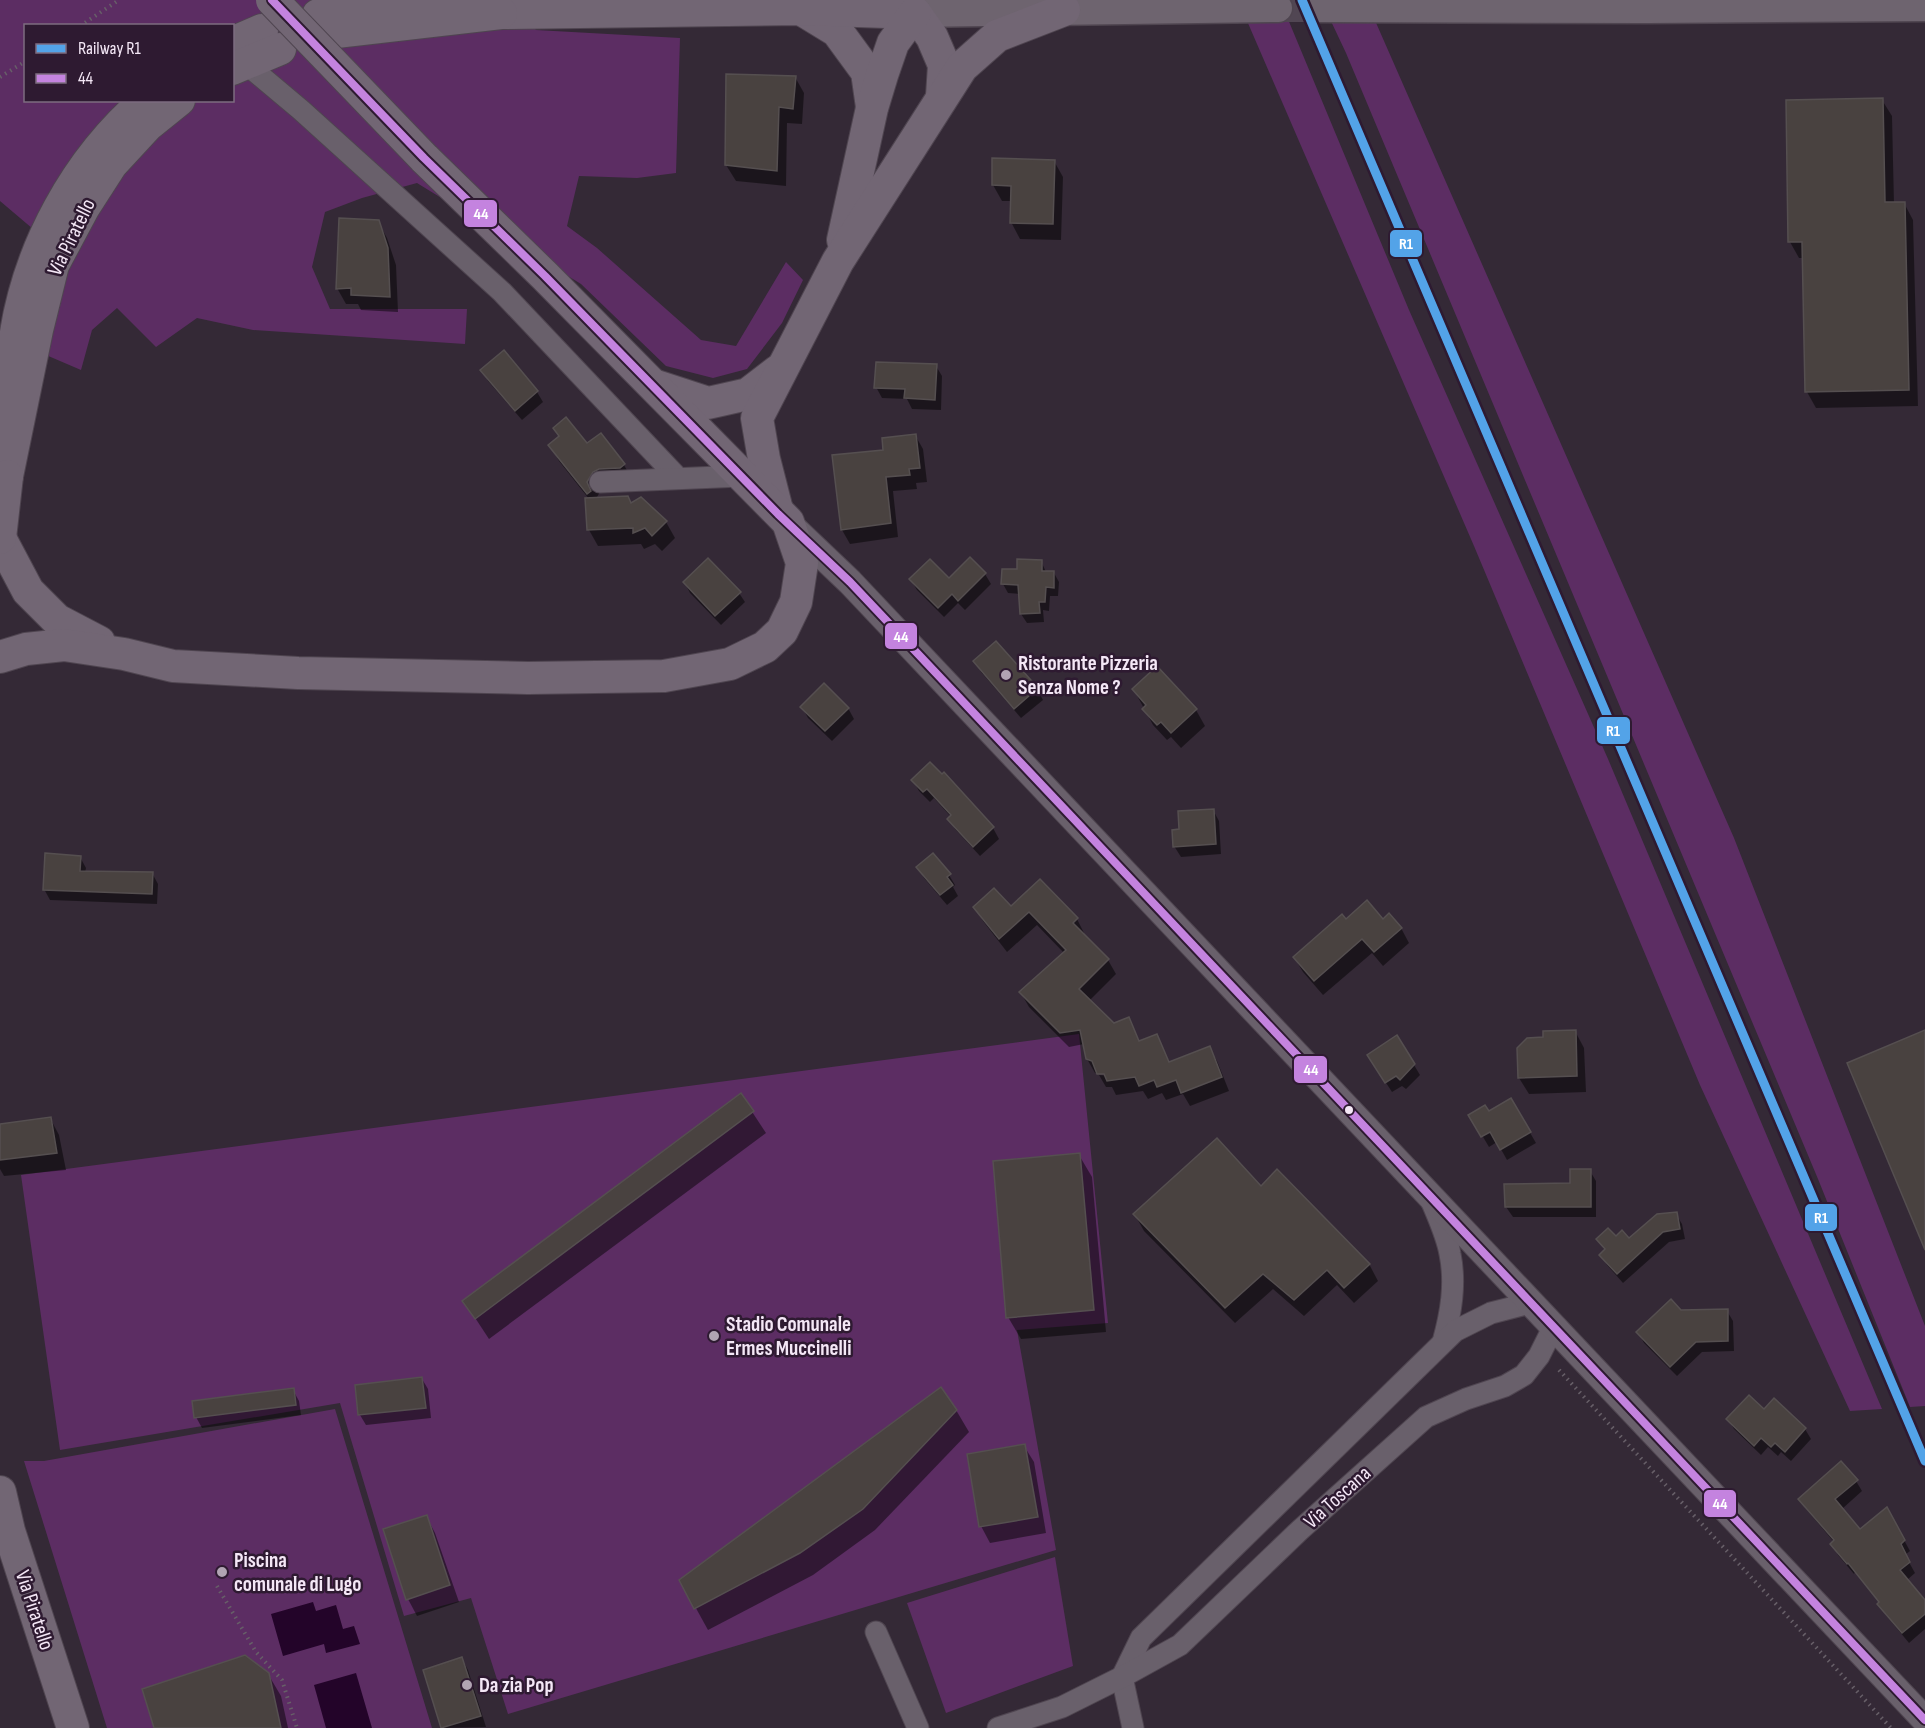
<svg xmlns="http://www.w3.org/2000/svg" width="1925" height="1728" viewBox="0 0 1925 1728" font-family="'Sofia Sans Condensed',sans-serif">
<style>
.green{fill:#5c2d63;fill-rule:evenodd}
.water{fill:#230429}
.shadow{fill:#0007}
.building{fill:#494240;stroke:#554f50;stroke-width:1.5}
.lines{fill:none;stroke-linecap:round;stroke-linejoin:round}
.secondary-tunnel{stroke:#514653;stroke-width:28;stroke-dasharray:28 14;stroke-linecap:butt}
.minor-casing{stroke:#4f4550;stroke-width:23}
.tertiary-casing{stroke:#4f4550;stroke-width:28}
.secondary-casing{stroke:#4f4550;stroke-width:31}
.primary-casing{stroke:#4f4550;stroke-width:34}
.path{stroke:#675f68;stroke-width:4;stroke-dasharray:1.5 4.5;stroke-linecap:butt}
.minor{stroke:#69606b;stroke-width:21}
.tertiary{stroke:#69606b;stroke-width:26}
.secondary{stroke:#6e646f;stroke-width:28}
.primary{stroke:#726674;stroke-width:32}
.primary-bridge-casing{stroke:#4f4550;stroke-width:34;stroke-linecap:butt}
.primary-bridge{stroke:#726674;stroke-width:32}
.bus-1-casing{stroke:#2e1a31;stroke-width:12}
.bus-1{stroke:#c483df;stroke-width:8}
.rail-1-casing{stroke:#2e1a31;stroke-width:14}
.rail-1{stroke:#53a3e8;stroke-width:9}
.poi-dot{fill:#b1a4b3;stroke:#2e1a31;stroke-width:2}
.bus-dot{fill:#f4e7f6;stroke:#2e1a31;stroke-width:2}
.labels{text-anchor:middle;stroke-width:5;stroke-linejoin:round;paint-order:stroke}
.street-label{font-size:21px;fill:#f4e7f6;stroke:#2e1a31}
.poi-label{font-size:21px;font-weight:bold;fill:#f4e7f6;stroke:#2e1a31;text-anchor:start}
.line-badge{stroke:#2e1a31;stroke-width:2}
.badge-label{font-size:16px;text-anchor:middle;font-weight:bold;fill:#fff}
</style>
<rect width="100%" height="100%" fill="#342936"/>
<!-- green -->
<g class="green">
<path d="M 0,0 L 507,0 L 536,30 L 680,38 L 676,173 L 637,178 L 579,176 L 567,226 L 597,248 L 701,340 L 736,346 L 786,262 L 803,280 L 782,323 L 747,369 L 713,378 L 666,366 L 581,284 L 417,183 L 362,198 L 325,212 L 312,267 L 330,309 L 467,309 L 465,344 L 253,330 L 197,318 L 156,347 L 117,308 L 92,330 L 81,370 L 46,355 L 33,229 L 0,201 ZM 26,26 L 232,26 L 232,100 L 26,100 Z"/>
<polygon points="1238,0 1280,0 1409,310 1608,759 1882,1409 1850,1411 1700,1085 1474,546"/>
<polygon points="1321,0 1366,0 1734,838 1925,1326 1925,1406 1910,1407 1818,1179 1346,53"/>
<polygon points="1079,1034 1108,1323 1017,1330 1056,1550 508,1714 471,1598 404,1616 340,1403 60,1450 21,1175"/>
<polygon points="335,1409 432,1728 107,1728 24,1461 44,1461"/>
<polygon points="1055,1557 1073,1666 946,1713 907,1603"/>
</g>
<!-- water -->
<g class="water">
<polygon points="313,1602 316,1611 336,1605 343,1629 354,1626 360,1644 326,1653 324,1644 283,1656 271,1614"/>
<polygon points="356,1673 372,1728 326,1728 314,1685"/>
</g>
<!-- shadow -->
<g class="shadow">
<polygon points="795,77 804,93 802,124 787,123 786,186 736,181 726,165"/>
<polygon points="1882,100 1892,116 1894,204 1904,203 1913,220 1918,406 1816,408 1807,392 1804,258 1799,258 1790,242"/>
<polygon points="1054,161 1063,177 1061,240 1020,239 1011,222 1012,201 1002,201 993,185"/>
<polygon points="378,222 387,238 396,265 398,312 361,310 358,304 346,304 337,288"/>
<polygon points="936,366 942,376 941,410 912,409 907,399 882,398 876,387"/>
<polygon points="482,370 537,392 543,402 522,420 488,381"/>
<polygon points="600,435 624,465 633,481 602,488 596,499 631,505 666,522 675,538 662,551 655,544 644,549 641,544 598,546 589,530 587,499 589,499 559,461 550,445 587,445"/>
<polygon points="915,435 923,449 927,482 916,483 917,489 893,491 898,537 850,544 842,530 885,451"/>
<polygon points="1041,561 1046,572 1054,573 1059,582 1058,596 1050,596 1049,611 1043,610 1044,622 1027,623 1021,614 1020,594 1008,593 1003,584 1019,571"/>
<polygon points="985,574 991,584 965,610 958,603 944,617 917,590 911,580 949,581"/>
<polygon points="685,583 739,593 745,602 721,625 690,593"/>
<polygon points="996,643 1037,689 1043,700 1021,718 981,672 975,661"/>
<polygon points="1157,668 1196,710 1205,726 1181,748 1171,737 1167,740 1153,725 1134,690"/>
<polygon points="802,707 848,708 854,719 832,741 808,718"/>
<polygon points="944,774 993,828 999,839 980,856 955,829 949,819 951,817 934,798 930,802 919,791 913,780 941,776"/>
<polygon points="1213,810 1219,821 1221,854 1181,857 1174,846"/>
<polygon points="80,857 86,868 85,873 152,873 158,884 157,904 50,900 44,889"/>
<polygon points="918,867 949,875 955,885 953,887 958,896 947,905 924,878"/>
<polygon points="975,907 1011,908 1077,919 1084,933 1083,935 1108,960 1116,974 1089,1001 1113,1025 1129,1019 1140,1042 1157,1036 1170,1063 1209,1048 1217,1061 1229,1091 1190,1106 1183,1094 1166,1100 1162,1093 1148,1099 1143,1091 1116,1095 1112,1087 1106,1087 1099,1075 1111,1076 1111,1073 1095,1073 1087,1059 1084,1044 1069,1047 1029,1007 1021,993 1064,953 1037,925 1007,952 983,921"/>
<polygon points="1346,921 1383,921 1401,928 1409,943 1383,966 1372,953 1323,995 1303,972 1294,957"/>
<polygon points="1575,1031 1584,1048 1586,1092 1529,1094 1519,1078 1545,1039"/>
<polygon points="1414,1065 1420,1075 1406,1089 1402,1086 1392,1092 1375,1066"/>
<polygon points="741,1095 766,1133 489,1339 464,1301"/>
<polygon points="1511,1100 1536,1143 1507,1160 1497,1142 1489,1147 1470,1115 1488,1113"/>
<polygon points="50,1118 59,1135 66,1170 4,1176 0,1169 0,1126"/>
<polygon points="1079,1155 1092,1177 1106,1332 1021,1339 1008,1317"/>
<polygon points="1590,1171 1596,1181 1596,1217 1513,1217 1506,1207 1572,1185"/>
<polygon points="1261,1188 1369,1264 1378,1281 1354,1303 1337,1285 1304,1316 1273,1289 1235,1323 1144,1231 1135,1215"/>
<polygon points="1676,1214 1682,1224 1685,1239 1669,1242 1623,1283 1607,1265 1601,1255 1605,1251 1598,1239 1616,1238 1629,1240"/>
<polygon points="1727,1311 1733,1321 1734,1351 1702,1352 1677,1376 1644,1343 1638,1332 1680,1312"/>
<polygon points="422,1379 428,1389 431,1418 366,1425 360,1415"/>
<polygon points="293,1390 299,1401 301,1415 202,1428 196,1417"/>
<polygon points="1774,1400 1805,1429 1811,1439 1791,1461 1781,1452 1778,1456 1768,1447 1761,1455 1734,1429 1728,1419 1764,1411"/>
<polygon points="956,1410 969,1432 875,1530 813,1575 708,1630 681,1581"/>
<polygon points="1024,1446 1034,1462 1046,1533 990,1543 981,1526"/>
<polygon points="1856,1481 1862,1491 1842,1509 1860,1531 1887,1509 1910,1551 1905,1555 1915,1573 1907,1580 1925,1602 1925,1629 1909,1643 1885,1614 1880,1603 1855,1572 1854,1574 1838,1555 1832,1544 1834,1542 1806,1509 1800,1499"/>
<polygon points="426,1516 435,1533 459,1602 417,1616 408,1599 385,1530"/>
<polygon points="462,1659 468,1670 486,1727 443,1728 425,1671"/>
<polygon points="268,1674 281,1696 288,1728 156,1728"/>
</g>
<!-- building -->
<g class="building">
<polygon points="726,74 796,76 793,109 779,107 777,171 725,165"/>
<polygon points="1883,98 1885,202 1905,202 1909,390 1805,392 1802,242 1788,242 1786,100"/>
<polygon points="992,158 1055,160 1053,224 1010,223 1011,186 992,185"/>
<polygon points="339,218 379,220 388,248 390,297 351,295 351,288 336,289"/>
<polygon points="504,350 538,391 515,411 480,370"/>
<polygon points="876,362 937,364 935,400 904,398 905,389 874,388"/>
<polygon points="566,417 587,443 601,433 625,464 620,468 599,469 593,472 587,482 591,491 587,494 548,445 559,436 553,428"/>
<polygon points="916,434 920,468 909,469 910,475 886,477 891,523 841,530 832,455 883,450 882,438"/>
<polygon points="628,496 631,503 641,497 667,521 652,536 645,528 633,533 633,528 587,530 585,498"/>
<polygon points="970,557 986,573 958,601 952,594 938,608 909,579 930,559 949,578"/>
<polygon points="708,558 741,592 715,616 683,582"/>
<polygon points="1017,559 1042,560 1042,571 1054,571 1054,588 1046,587 1045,602 1039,602 1040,613 1020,614 1018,585 1001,584 1002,569 1017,569"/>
<polygon points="996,641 1038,688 1014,709 973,661"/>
<polygon points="1157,666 1197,709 1171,733 1161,722 1157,725 1142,709 1146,705 1132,689"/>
<polygon points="824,683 849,708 825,731 800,707"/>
<polygon points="930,762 942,774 944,772 994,827 973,847 947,819 951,815 927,789 923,792 911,780"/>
<polygon points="1214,809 1216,844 1173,847 1172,830 1179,829 1178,811"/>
<polygon points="45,853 81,856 80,871 153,872 152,894 43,890"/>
<polygon points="933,853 951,874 947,877 953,885 940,895 916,867"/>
<polygon points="1040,879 1078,918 1073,923 1109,959 1079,989 1114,1023 1129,1017 1139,1041 1157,1034 1169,1062 1210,1046 1222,1077 1181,1093 1176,1080 1157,1087 1154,1080 1139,1086 1135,1077 1107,1081 1104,1074 1097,1074 1092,1061 1086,1059 1080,1030 1060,1033 1019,992 1066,950 1029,912 999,939 973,907 994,888 1011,906"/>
<polygon points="1367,900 1383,919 1389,913 1402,928 1374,952 1362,939 1314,981 1293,957 1342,914 1346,919"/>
<polygon points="1576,1030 1577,1076 1518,1078 1517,1048 1527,1038 1543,1037 1543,1031"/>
<polygon points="1925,1030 1925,1250 1847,1063"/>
<polygon points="1397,1035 1415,1064 1400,1080 1396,1076 1385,1083 1367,1055"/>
<polygon points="741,1093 754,1111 475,1319 462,1301"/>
<polygon points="1511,1098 1531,1132 1500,1150 1490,1132 1481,1137 1468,1115 1485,1105 1489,1111"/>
<polygon points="51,1117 57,1153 0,1160 0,1124"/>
<polygon points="1217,1138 1261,1186 1277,1169 1370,1264 1344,1288 1327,1270 1294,1300 1263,1274 1225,1308 1133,1214"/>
<polygon points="1080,1153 1094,1310 1006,1318 993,1161"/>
<polygon points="1570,1169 1591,1169 1591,1207 1505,1207 1504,1184 1570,1183"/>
<polygon points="1677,1212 1680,1229 1663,1232 1617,1274 1599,1255 1605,1249 1596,1239 1608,1228 1616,1236 1622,1230 1629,1238 1657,1214"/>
<polygon points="1671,1299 1681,1310 1728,1309 1728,1341 1696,1342 1670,1367 1636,1332"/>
<polygon points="422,1377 426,1408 358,1415 355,1385"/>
<polygon points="941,1387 957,1410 863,1509 800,1553 694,1609 679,1580"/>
<polygon points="294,1388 296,1405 194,1418 192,1401"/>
<polygon points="1749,1395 1764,1409 1774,1398 1806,1428 1785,1452 1775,1443 1771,1447 1761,1438 1754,1446 1726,1419"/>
<polygon points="1025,1444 1038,1517 979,1527 967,1454"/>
<polygon points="1841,1461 1858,1480 1835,1499 1860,1529 1887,1507 1905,1540 1901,1544 1910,1562 1900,1570 1925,1600 1925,1614 1902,1633 1877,1604 1879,1602 1848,1563 1847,1564 1830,1544 1834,1540 1798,1499"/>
<polygon points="427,1515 450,1585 406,1600 383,1529"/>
<polygon points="245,1655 269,1673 281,1728 154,1728 142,1689"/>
<polygon points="462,1657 481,1716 441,1728 423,1670"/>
</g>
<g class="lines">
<!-- secondary-tunnel -->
<polyline class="secondary-tunnel" points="1278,8 1317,8"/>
<!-- minor casing -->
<g class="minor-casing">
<g id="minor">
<polyline points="245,63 301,110 502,292 678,478"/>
<polyline points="600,482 742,476"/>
<path d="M 1431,1200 C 1438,1217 1447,1236 1450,1254 C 1456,1284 1451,1313 1443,1342"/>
<polyline points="876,1632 918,1728"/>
<polyline points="1122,1677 1141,1638 1455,1331 1491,1313 1530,1303"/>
<polyline points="1122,1677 1133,1728"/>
<polyline points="998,1728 1062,1707 1122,1677 1180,1645 1300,1530 1426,1417 1466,1399 1505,1386 1524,1375 1539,1356 1553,1328"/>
</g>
</g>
<!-- tertiary casing -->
<g class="tertiary-casing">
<polyline id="tertiary" points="788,523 850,582 1925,1720"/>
</g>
<!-- secondary casing -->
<g class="secondary-casing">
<g id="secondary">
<polyline points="1317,8 1647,9 1925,7"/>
<polyline points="915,13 1278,8"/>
</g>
</g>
<!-- primary casing -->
<g class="primary-casing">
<g id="primary">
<polyline points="801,9 837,31 867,72 872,107"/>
<polyline points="501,13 801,9 915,13"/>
<polyline points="915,13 932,37 944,65 942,96"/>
<polyline points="318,15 345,8 396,1 501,13 336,32"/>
<polyline points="232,43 262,30"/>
<polyline points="232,69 280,49"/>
<path d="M 146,100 C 76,160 28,249 15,339 C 12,354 13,370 12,385 C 10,415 9,446 7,476 L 37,330 L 53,265 L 84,207 L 111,165 L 148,125 L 179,100"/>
<polyline points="843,240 872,108 882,75 893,43 915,13"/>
<polyline points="656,386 708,403 748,394 778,371"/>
<polyline points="777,510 764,459 757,418 838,261 962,67 997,36 1064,10"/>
<polyline points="0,538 28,591 57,620 99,642"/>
<polyline points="0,538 7,476"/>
<polyline points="0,657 26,649 64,645 124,654 173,666 298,673 528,678 664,676 730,664 765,647 782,631 796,602 802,563 788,522 545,276 424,158"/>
<polyline points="0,1492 9,1531 73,1728"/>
</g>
</g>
<!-- path -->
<g class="path">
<polyline points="80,26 119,0"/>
<polyline points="0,77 26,61"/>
<polyline points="1559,1370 1891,1728"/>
<polyline points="217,1586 256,1652 282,1680 297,1728"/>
</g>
<!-- minor -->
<use href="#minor" class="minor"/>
<!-- tertiary -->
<use href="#tertiary" class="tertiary"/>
<!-- secondary -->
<use href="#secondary" class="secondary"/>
<!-- primary -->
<use href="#primary" class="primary"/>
<!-- primary-bridge casing -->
<g class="primary-bridge-casing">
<polyline id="primary-bridge" points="272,0 424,158"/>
</g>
<!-- primary-bridge -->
<use href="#primary-bridge" class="primary-bridge"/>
<!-- bus-1 casing -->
<g class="bus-1-casing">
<polyline id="bus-1" points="272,0 424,158 545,276 778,514 850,582 1925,1720"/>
</g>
<!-- bus-1 -->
<use href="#bus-1" class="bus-1"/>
<!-- rail-1 casing -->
<g class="rail-1-casing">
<polyline id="rail-1" points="1302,0 1925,1461"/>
</g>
<!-- rail-1 -->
<use href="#rail-1" class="rail-1"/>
</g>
<!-- markers -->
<g class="poi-dot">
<circle cx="1006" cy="675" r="6"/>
<circle cx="714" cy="1336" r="6"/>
<circle cx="222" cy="1572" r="6"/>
<circle cx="467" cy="1685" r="6"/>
</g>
<circle class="bus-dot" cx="1349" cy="1110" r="5"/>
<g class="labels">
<!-- street labels -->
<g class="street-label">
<text transform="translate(71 237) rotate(-64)" y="7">Via Piratello</text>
<text transform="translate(1337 1497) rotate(-42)" y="7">Via Toscana</text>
<text transform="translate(35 1610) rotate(72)" y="7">Via Piratello</text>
</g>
<!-- poi labels -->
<g class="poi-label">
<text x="1018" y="670">Ristorante Pizzeria<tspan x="1018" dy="24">Senza Nome ?</tspan></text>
<text x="726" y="1331">Stadio Comunale<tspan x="726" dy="24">Ermes Muccinelli</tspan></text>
<text x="234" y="1567">Piscina<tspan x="234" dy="24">comunale di Lugo</tspan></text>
<text x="479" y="1692">Da zia Pop</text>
</g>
</g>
<g class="line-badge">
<rect x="463" y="199" width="35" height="29" rx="6" fill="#c483df"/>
<rect x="1389" y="229" width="34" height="29" rx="6" fill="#53a3e8"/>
<rect x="884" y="622" width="34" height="28" rx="6" fill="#c483df"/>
<rect x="1596" y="716" width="35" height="29" rx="6" fill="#53a3e8"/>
<rect x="1293" y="1055" width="35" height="29" rx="6" fill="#c483df"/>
<rect x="1804" y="1203" width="34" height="29" rx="6" fill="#53a3e8"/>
<rect x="1703" y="1489" width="34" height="29" rx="6" fill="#c483df"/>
</g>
<g class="badge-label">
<text x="481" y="219">44</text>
<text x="1406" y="249">R1</text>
<text x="901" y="642">44</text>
<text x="1613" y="736">R1</text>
<text x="1311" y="1075">44</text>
<text x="1821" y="1223">R1</text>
<text x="1720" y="1509">44</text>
</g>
<!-- legend -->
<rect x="24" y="24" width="210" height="78" fill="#2e1a31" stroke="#7d6c80" stroke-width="1.5"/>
<rect x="36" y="44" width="30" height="9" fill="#53a3e8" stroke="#7d6c80" stroke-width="1.5"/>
<text x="78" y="54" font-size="18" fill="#f4e7f6">Railway R1</text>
<rect x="36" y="74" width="30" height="9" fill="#c483df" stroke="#7d6c80" stroke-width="1.5"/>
<text x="78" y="84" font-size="18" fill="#f4e7f6">44</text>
</svg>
